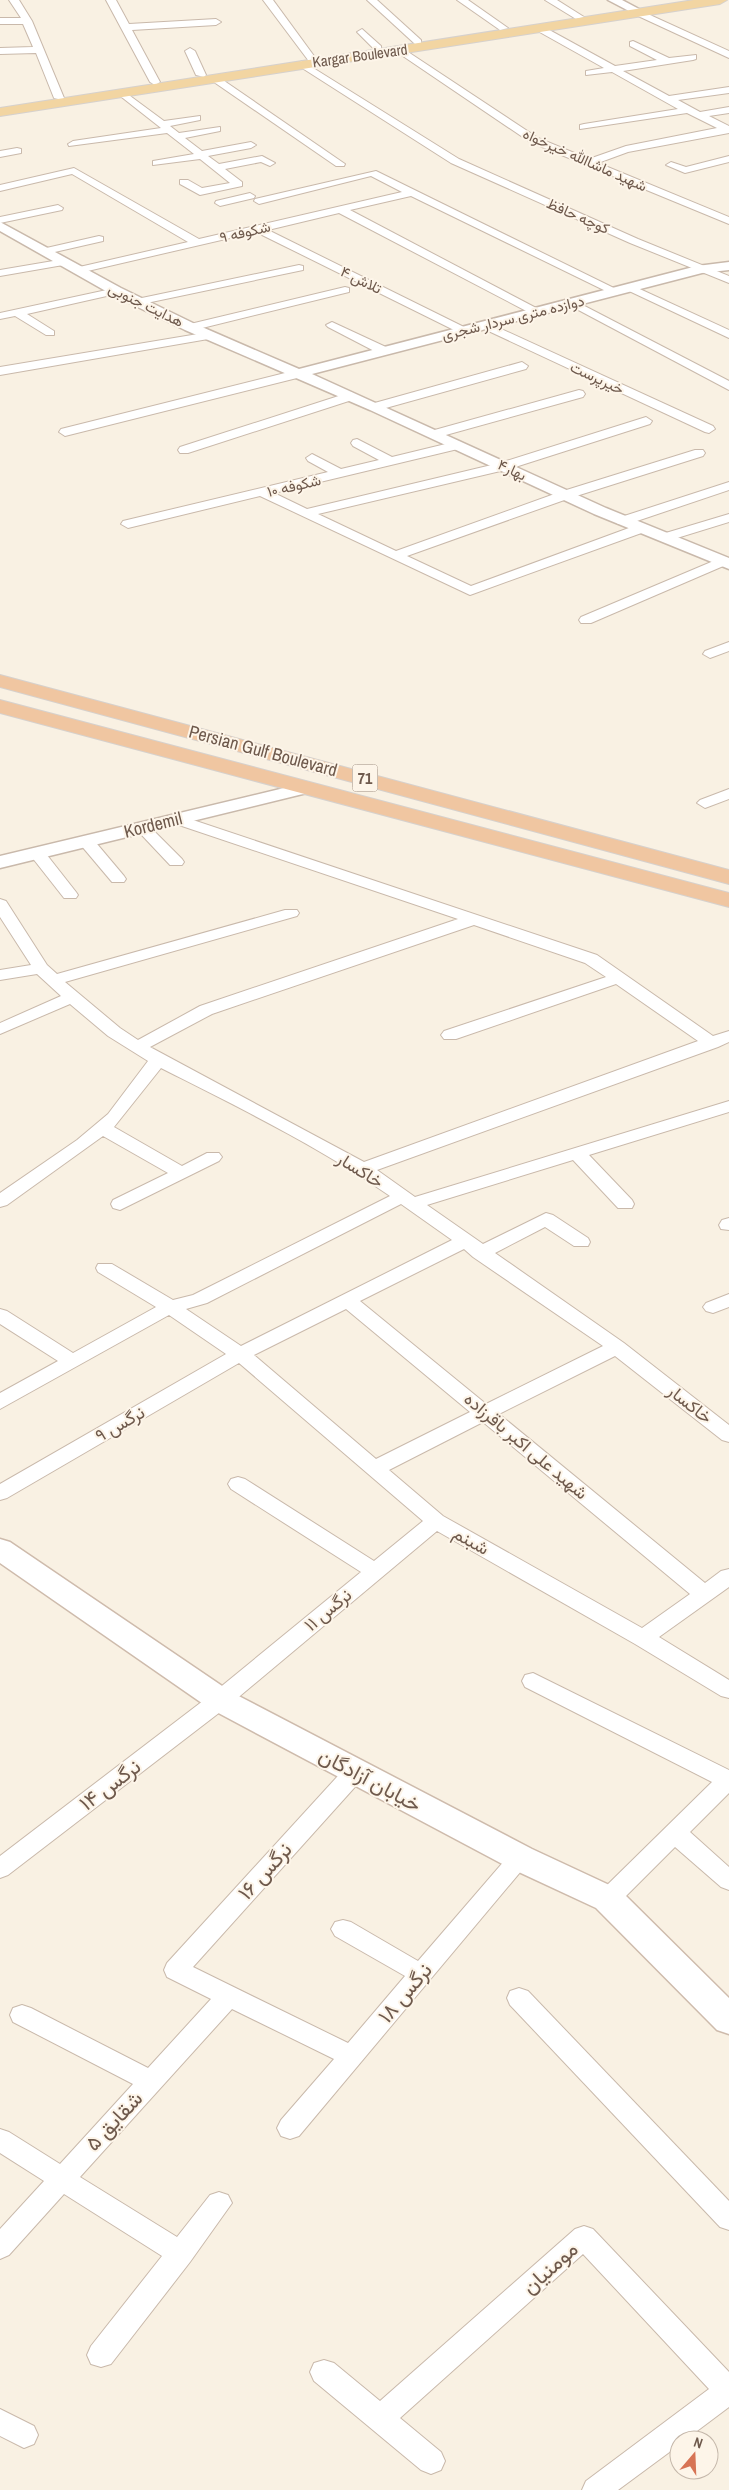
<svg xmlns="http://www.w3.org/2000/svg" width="729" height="2490" viewBox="0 0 729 2490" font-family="'Archivo Narrow',Vazirmatn,sans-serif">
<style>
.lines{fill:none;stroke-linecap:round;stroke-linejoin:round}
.minor-casing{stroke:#c9b9ab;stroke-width:2}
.tertiary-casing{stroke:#c9b9ab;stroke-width:3}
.secondary-casing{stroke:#cebbac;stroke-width:3}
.primary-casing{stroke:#d6d1cd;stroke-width:2}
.trunk-casing{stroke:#d6d1cd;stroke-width:2}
.minor{fill:#fff;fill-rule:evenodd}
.tertiary{fill:#fff;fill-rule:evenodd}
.secondary{fill:#fff;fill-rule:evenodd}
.primary{fill:#f2d5a2;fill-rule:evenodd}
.trunk{fill:#f0c6a1;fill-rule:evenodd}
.labels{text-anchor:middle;stroke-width:4;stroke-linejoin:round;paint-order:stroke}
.far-street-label{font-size:15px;fill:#6e594c;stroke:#fdf5e9}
.shield{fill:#fdf5e9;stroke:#99887b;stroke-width:1}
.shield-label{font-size:16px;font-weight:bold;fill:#6e594c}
.street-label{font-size:18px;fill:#6e594c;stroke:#fdf5e9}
.near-street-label{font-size:21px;fill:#6e594c;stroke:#fdf5e9}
</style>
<rect width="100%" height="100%" fill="#f9f1e3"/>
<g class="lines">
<!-- minor casing -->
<g class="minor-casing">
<g id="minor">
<polygon points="9,0 19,0 32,21 64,98 63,100 54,98 36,53 0,54 0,48 33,47 23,24 0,24 0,18 21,18"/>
<polygon points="106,0 116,0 129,24 216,19 221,22 216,25 132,30 160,82 155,85 150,82"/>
<polygon points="263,0 273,0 314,56 314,60 308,60"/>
<polygon points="367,0 377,0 421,40 421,44 415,44"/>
<polygon points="457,0 468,0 508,28 500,30"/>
<polygon points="545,0 557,0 584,17 576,19"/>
<polygon points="639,10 729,51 729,58 636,15 634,13"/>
<polygon points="536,26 542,26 615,66 657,60 630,46 630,42 633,41 669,58 696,55 696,59 693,60 623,71 669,96 729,87 729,93 678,100 700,112 729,107 729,113 709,116 729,126 729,133 628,152 598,163 729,217 729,224 530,142 394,50 402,48 538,138 589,159 626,146 717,128 687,113 580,129 580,125 584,124 678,109 612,72 586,75 586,71 604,68 536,30"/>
<polygon points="362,29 381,46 381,50 375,50 357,32"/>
<polygon points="190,48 195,51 206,75 204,77 196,75 185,51"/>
<polygon points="302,61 459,159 638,239 729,276 729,283 630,243 451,163 299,66 297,64"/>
<polygon points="211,76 217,76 345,164 344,166 336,166 211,80"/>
<polygon points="122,90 164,121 200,116 200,120 170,126 179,133 220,127 220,131 185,138 202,151 251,142 256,145 251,148 208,156 219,164 262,156 275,163 270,166 261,162 225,169 242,182 242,186 200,195 180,184 180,180 188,180 202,188 230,183 200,159 153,165 153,161 194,154 167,133 69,146 68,144 73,141 161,128 119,95 119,91"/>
<polygon points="17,148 21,149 21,153 0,157 0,151"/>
<polygon points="729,156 729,162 685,173 666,165 671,162 686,167"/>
<polygon points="74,168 199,239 402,192 371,176 259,204 254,201 255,199 376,171 622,292 616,295 612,294 411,196 350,210 540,310 540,314 532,314 339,213 268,230 468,329 468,333 460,333 256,232 79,273 75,272 75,268 188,242 72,174 0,191 0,185"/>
<polygon points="250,193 255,196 254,198 220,206 215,203 216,201"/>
<polygon points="58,205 63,208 62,210 0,223 0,217"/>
<polygon points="99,236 103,237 103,241 46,254 40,251 42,249"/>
<polygon points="65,259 71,262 69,264 0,276 0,270"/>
<polygon points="299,265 303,266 303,270 137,305 131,302 137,299"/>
<polygon points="631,285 729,330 729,338 627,290 625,288"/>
<polygon points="345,287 349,288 349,292 190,331 184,327 186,325"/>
<polygon points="116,288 120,289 120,293 27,314 54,331 54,335 46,335 15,316 0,319 0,313"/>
<polygon points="573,300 729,381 729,390 569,305 567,303"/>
<polygon points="332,322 388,348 390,351 384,355 380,354 328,327 326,325"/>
<polygon points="486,322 713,426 715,429 709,433 705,432 482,328 480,326"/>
<polygon points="210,332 214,334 214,338 0,375 0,367"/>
<polygon points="522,362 528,366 526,369 375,411 369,407 371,404"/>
<polygon points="297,370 303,374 301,377 65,436 59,432 61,429"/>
<polygon points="579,390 583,391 585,394 583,397 435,438 429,434 431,431"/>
<polygon points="351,392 357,396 355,399 188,453 180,453 178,450 180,447"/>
<polygon points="646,417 652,421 650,424 509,469 318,514 396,551 560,492 695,450 703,450 705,453 703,456 570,498 407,556 471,586 637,525 647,525 649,528 647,531 470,595 260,496 128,528 121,524 123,521 328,472 308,461 306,458 312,454 341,469 379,460 353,446 351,443 353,440 357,439 392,457 458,441 464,445 462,448 274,493 307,509 500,463"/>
<polygon points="729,482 729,490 628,524 618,524 616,521 618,518"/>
<polygon points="729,514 729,522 664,542 657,538 659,535"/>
<polygon points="723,557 729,560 728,564 591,623 581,623 579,620 581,617"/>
<polygon points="729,642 729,651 710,658 703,654 705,651"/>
<polygon points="729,789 729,799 705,808 697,803 700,800"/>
<path d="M 175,814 L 597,955 L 713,1036 L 729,1031 L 729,1042 L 718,1047 L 377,1170 L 415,1197 L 729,1101 L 729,1112 L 589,1155 L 632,1200 L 634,1204 L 632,1208 L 618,1208 L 573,1160 L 427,1205 L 483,1244 L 546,1213 L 553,1215 L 588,1238 L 590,1242 L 588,1246 L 574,1246 L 545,1227 L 495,1253 L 624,1343 L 729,1425 L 729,1442 L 722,1440 L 615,1356 L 499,1414 L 705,1583 L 721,1571 L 729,1569 L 729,1587 L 659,1637 L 729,1680 L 729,1698 L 721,1696 L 635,1644 L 437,1531 L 228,1706 L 8,1875 L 0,1878 L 0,1856 L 212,1694 L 361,1572 L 231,1489 L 228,1484 L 231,1479 L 238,1477 L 245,1479 L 374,1561 L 423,1521 L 239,1363 L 7,1498 L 0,1500 L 0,1484 L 226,1354 L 169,1315 L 0,1409 L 0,1393 L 58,1361 L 0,1324 L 0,1309 L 7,1311 L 73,1353 L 156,1307 L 98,1272 L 96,1268 L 98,1264 L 112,1264 L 173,1300 L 193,1295 L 390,1196 C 318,1146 238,1107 161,1068 L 114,1127 L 182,1166 L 207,1153 L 219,1153 L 222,1157 L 219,1161 L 120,1210 L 113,1208 L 111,1204 L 113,1200 L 168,1173 L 103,1136 L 7,1205 L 0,1207 L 0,1193 L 77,1140 L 108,1114 L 148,1061 L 108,1036 L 70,1004 L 0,1034 L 0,1023 L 61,996 L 37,974 L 0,980 L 0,970 L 31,965 L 0,917 L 0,899 L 6,901 L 47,965 L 57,974 L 285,910 L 297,910 L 299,913 L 297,916 L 65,982 L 120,1028 L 138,1040 L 200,1006 L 458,919 L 170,822 L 167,819 ZM 474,925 L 585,963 L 606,977 L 444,1031 L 441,1035 L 444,1039 L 456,1039 L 616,984 L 698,1041 L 364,1162 L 150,1047 L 212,1014 ZM 401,1204 L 452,1240 L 241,1346 L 186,1309 L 207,1303 ZM 464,1249 L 473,1257 L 603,1346 L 486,1404 L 360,1301 ZM 346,1309 L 470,1412 L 376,1459 L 254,1355 ZM 483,1422 L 690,1594 L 642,1628 L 443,1516 L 389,1470 Z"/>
<polygon points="142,822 147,824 182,859 184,862 182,865 170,865 137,830 134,827 137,824"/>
<polygon points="86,836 92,838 124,876 126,879 124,882 112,882 80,844 78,841 80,838"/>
<polygon points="37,848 43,850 76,892 78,895 76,898 64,898 31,856 29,853"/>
<polygon points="729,1218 729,1230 721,1229 719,1225 722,1220"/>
<polygon points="729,1294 729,1307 713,1313 706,1311 703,1307 706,1303"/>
<polygon points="533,1673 729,1770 729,1793 690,1832 729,1867 729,1890 721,1887 675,1847 616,1906 608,1908 600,1906 596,1899 600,1892 712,1782 525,1687 522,1681 525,1675"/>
<polygon points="355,1763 363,1766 366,1772 363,1778 193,1967 348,2043 405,1976 335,1936 331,1929 335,1922 343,1920 351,1922 418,1961 512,1852 520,1849 528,1852 532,1858 299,2136 290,2139 281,2136 277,2128 281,2120 334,2059 232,2009 80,2177 177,2237 210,2195 219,2192 228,2195 232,2203 190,2262 111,2364 101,2367 91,2364 87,2355 91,2346 162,2256 64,2194 9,2255 0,2259 0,2229 44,2181 0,2153 0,2129 9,2132 60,2164 133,2084 13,2022 10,2015 13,2008 22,2005 31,2008 148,2068 211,1999 167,1977 164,1970 167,1963 347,1766"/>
<polygon points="519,1988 528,1991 729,2201 729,2230 720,2227 510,2005 507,1998 510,1991"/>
<polygon points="584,2226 593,2229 729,2372 729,2407 685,2440 679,2440 679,2445 618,2490 582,2490 586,2481 709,2389 583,2254 400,2418 441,2452 445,2461 441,2470 431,2474 421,2470 314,2381 310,2372 314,2363 324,2360 334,2363 380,2401 575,2229"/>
<polygon points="0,2409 34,2426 38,2435 34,2444 24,2448 0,2436"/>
</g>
</g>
<!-- tertiary casing -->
<g class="tertiary-casing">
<g id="tertiary">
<polygon points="608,0 622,0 639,9 637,11 629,11"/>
<polygon points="0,222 121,288 195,324 299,369 697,266 729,262 729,270 702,273 312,374 606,508 729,558 729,569 594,514 370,410 185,330 111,294 0,231"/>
<polygon points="305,783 311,784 314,788 311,792 0,868 0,856"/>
</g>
</g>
<!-- secondary casing -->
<g class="secondary-casing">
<polygon id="secondary" points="0,1539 10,1542 231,1692 532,1849 620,1890 729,1998 729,2034 717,2030 596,1908 508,1867 209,1708 0,1563"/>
</g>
<!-- primary casing -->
<g class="primary-casing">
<polygon id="primary" points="694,0 727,0 720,4 0,116 0,108"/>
</g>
<!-- trunk casing -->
<g class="trunk-casing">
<g id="trunk">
<polygon points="0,675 729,870 729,884 0,687"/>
<polygon points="0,700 729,893 729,907 0,713"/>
</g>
</g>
<!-- minor -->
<use href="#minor" class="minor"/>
<!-- tertiary -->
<use href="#tertiary" class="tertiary"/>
<!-- secondary -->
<use href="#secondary" class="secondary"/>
<!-- primary -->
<use href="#primary" class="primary"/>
<!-- trunk -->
<use href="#trunk" class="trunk"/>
</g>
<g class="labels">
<!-- far-street labels -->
<g class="far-street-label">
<text transform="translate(360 56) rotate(-8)" y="5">Kargar Boulevard</text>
<text transform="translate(585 160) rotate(24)" y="5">شهید ماشاالله خیرخواه</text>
<text transform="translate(578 216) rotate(24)" y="5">کوچه حافظ</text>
<text transform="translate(245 232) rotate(-13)" y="5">شکوفه ۹</text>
<text transform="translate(361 280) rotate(26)" y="5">تلاش ۴</text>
<text transform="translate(146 305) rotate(26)" y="5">هدایت جنوبی</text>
<text transform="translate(513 318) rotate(-14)" y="5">دوازده متری سردار شجری</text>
<text transform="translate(597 378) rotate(25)" y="5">خیرپرست</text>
<text transform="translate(512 470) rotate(25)" y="5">بهار۴</text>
<text transform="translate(294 486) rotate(-13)" y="5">شکوفه ۱۰</text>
</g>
<!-- shield labels -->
<rect class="shield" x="352.5" y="764.5" width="25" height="27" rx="4"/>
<g class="shield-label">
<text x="365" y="784">71</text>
</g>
<!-- street labels -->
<g class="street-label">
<text transform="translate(263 751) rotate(15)" y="6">Persian Gulf Boulevard</text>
<text transform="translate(153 825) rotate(-14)" y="6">Kordemil</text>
<text transform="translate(360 1170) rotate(32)" y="6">خاکسار</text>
<text transform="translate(690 1404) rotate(38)" y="6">خاکسار</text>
<text transform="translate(120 1424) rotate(-30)" y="6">نرگس ۹</text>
<text transform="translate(526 1446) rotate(40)" y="6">شهید علی اکبر باقرزاده</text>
<text transform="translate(471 1541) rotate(29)" y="6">شبنم</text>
<text transform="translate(328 1610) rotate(-40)" y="6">نرگس ۱۱</text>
</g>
<!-- near-street labels -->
<g class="near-street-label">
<text transform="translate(370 1780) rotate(28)" y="7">خیابان آزادگان</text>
<text transform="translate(110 1785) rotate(-37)" y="7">نرگس ۱۴</text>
<text transform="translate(265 1871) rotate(-48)" y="7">نرگس ۱۶</text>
<text transform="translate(405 1993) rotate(-50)" y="7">نرگس ۱۸</text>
<text transform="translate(114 2121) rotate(-47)" y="7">شقایق ۵</text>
<text transform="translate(550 2268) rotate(-42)" y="7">مومنیان</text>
</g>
</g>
<!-- north arrow -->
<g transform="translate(694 2455) rotate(19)"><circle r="24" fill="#fdf5e9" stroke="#c4b7aa"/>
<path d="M0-4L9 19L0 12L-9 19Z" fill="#d77455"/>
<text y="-8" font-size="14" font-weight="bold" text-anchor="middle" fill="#6e594c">N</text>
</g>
</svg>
